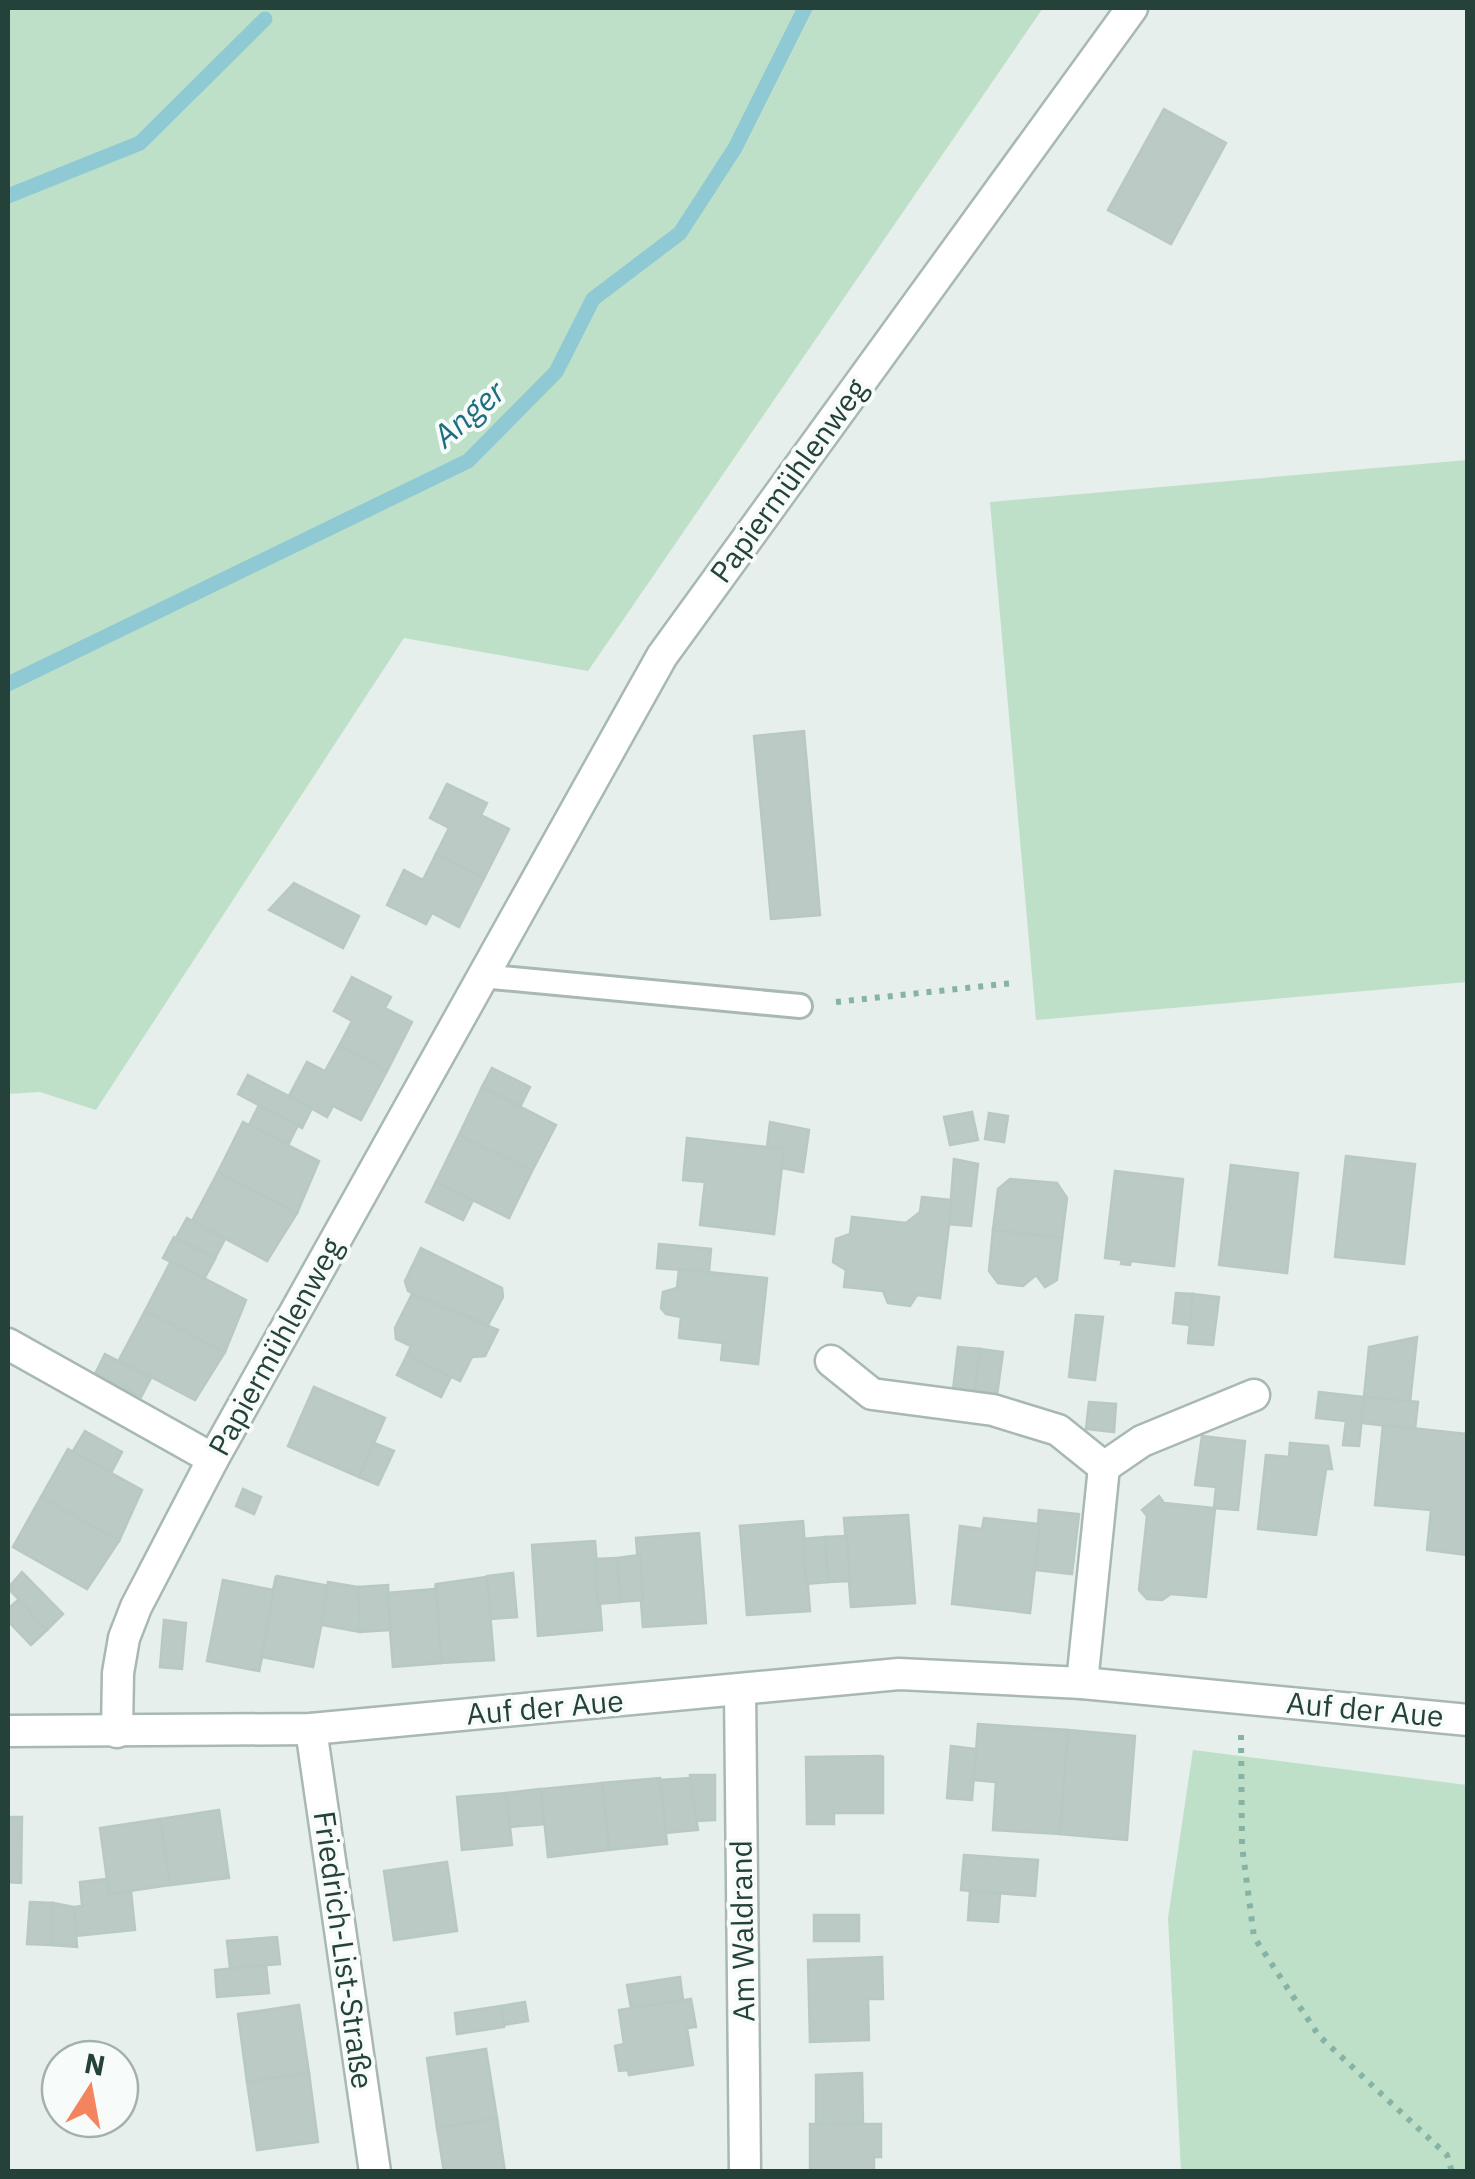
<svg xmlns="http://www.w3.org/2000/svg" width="1475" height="2179" viewBox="0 0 1475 2179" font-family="'IBM Plex Sans',sans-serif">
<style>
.green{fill:#bfe0c8}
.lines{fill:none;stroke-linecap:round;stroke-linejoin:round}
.stream{stroke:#8ec9d4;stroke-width:15}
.building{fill:#bbcac4;stroke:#b8c9c2;stroke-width:2.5}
.lane-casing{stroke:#a8b8b2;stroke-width:28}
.street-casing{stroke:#a8b8b2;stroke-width:35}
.path{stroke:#86b3a5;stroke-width:6;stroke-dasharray:5 8;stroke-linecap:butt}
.lane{stroke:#fff;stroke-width:22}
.street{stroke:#fff;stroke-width:30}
.labels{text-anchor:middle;stroke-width:8;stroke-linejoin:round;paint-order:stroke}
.street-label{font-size:30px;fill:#24423a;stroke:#f7fbf9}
.water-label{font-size:32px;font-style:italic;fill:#1c6f80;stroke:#f7fbf9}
</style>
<rect width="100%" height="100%" fill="#e6efeb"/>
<!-- green -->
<g class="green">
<polygon points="8,8 1043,8 588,671 404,638 96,1110 40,1092 8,1094"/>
<polygon points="1467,460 1467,982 1036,1020 990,502"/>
<polygon points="1193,1750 1467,1785 1467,2171 1181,2171 1168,1918"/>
</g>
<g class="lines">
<!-- stream -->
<g class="stream">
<polyline points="8,196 140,143 265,19"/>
<polyline points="8,684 468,461 556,372 593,299 680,233 735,148 805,8"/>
</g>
</g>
<!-- building -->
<g class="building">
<polygon points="1164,109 1226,143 1171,244 1108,210"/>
<polygon points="804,731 820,915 771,919 754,736"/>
<polygon points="447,784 487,803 481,815 509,829 484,878 436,854 449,828 430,818"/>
<polygon points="436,854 484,878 459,927 432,913 426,924 387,905 404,870 423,880"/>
<polygon points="294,883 359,916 343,948 269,910"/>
<polygon points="352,977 391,997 385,1008 412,1022 387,1071 339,1046 352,1021 334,1011"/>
<polygon points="339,1046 387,1071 361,1120 333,1106 327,1117 289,1096 307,1062 325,1071"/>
<polygon points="492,1068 530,1087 520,1107 482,1087"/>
<polygon points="248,1075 312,1108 302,1128 238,1094"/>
<polygon points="482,1087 556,1125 532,1171 459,1135"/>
<polygon points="259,1105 298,1125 288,1145 249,1125"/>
<polygon points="972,1112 978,1140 950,1145 944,1117"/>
<polygon points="989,1113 1008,1116 1004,1142 985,1139"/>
<polygon points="243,1122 319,1161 297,1213 218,1172"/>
<polygon points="770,1122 809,1130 803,1172 782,1168 784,1149 767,1147"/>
<polygon points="459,1135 532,1171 509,1218 436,1182"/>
<polygon points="687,1138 784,1149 774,1234 700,1225 705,1182 683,1180"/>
<polygon points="1346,1156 1415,1164 1404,1264 1335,1257"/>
<polygon points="954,1159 978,1164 971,1226 949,1224"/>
<polygon points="1231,1165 1298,1173 1287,1273 1219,1265"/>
<polygon points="1115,1171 1183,1179 1174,1266 1131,1261 1130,1265 1121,1264 1122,1260 1105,1258"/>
<polygon points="218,1172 297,1213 267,1261 192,1221"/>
<polygon points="1010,1179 1057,1183 1067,1198 1062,1238 993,1230 998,1189"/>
<polygon points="436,1182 473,1200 463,1220 426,1202"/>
<polygon points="922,1197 952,1200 940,1298 917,1295 910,1306 888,1303 883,1291 844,1287 846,1270 833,1262 836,1239 850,1234 852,1217 906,1223 920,1212"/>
<polygon points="187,1218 225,1239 215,1258 176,1238"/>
<polygon points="993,1230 1062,1238 1057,1280 1045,1287 1036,1275 1023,1286 998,1283 989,1271"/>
<polygon points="174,1237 215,1259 204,1279 163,1258"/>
<polygon points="659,1244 711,1249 709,1272 657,1268"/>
<polygon points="421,1248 502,1288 503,1297 488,1325 458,1312 456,1316 408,1291 405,1281"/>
<polygon points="171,1261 246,1300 225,1352 145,1311"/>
<polygon points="679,1269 767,1278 758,1364 721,1360 723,1343 679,1338 681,1317 666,1314 661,1308 663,1292 677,1288"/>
<polygon points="1176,1293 1193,1294 1190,1325 1173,1323"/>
<polygon points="412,1294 498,1330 485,1356 472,1357 460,1381 407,1355 411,1346 396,1339 395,1328"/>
<polygon points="1193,1294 1219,1297 1213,1345 1188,1343"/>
<polygon points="145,1311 225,1352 195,1400 119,1360"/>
<polygon points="1076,1315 1103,1317 1095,1380 1069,1377"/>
<polygon points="1417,1337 1410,1402 1364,1397 1369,1347"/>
<polygon points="958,1347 980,1349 975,1392 953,1390"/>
<polygon points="980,1349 1003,1352 997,1395 975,1392"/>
<polygon points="105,1354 151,1378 141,1397 95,1374"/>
<polygon points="407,1355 451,1377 441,1397 397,1375"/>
<polygon points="314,1387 385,1418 359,1477 288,1446"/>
<polygon points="1319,1392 1364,1397 1359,1446 1343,1445 1346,1421 1316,1418"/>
<polygon points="1364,1397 1418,1402 1415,1429 1361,1423"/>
<polygon points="1089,1402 1116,1404 1114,1432 1086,1429"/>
<polygon points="1383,1425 1468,1434 1468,1555 1427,1550 1431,1510 1375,1505"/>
<polygon points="85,1431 122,1452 111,1473 73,1451"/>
<polygon points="1202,1436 1245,1441 1238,1510 1214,1508 1216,1487 1195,1485"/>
<polygon points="374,1443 394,1451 378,1485 359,1477"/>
<polygon points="1290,1443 1328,1446 1332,1469 1326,1469 1316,1535 1258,1529 1266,1455 1289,1457"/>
<polygon points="68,1449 142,1490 119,1541 41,1497"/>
<polygon points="243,1489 261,1497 254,1514 236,1506"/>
<polygon points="1159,1496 1164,1503 1215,1508 1206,1597 1171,1594 1162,1600 1147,1599 1139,1590 1147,1516 1142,1510"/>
<polygon points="41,1497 119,1541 87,1589 13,1547"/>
<polygon points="1039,1510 1079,1514 1072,1574 1035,1570"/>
<polygon points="908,1515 915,1603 851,1607 844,1518"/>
<polygon points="984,1518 1040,1524 1030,1613 952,1604 960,1526 982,1529"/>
<polygon points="803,1521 810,1611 747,1615 740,1526"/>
<polygon points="699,1533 706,1623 643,1627 636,1538"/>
<polygon points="847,1536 850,1581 828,1582 825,1537"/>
<polygon points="825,1537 828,1582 806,1584 803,1539"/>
<polygon points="595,1541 602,1630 538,1636 532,1545"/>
<polygon points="640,1555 643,1600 620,1602 617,1558"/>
<polygon points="617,1558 620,1602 598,1604 595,1559"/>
<polygon points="22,1572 63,1614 47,1630 8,1588"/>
<polygon points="513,1573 517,1617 491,1619 487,1576"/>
<polygon points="276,1576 259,1671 207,1661 223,1580 273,1590"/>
<polygon points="277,1576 329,1586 313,1667 262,1657 259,1671"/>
<polygon points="487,1577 494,1660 441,1663 436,1584"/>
<polygon points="328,1582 358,1587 360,1632 322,1625"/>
<polygon points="436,1584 441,1663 393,1667 387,1593 435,1589"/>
<polygon points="388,1585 390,1630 360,1632 358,1587"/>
<polygon points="18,1600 47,1630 31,1645 8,1621 8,1609"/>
<polygon points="164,1620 186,1623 182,1669 160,1667"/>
<polygon points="978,1724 1068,1730 1060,1834 993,1830 996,1782 974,1780"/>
<polygon points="1068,1730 1135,1736 1127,1840 1060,1834"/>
<polygon points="951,1746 976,1749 972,1800 947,1798"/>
<polygon points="881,1756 883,1757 883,1813 834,1813 834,1824 807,1824 806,1757"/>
<polygon points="690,1775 715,1775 715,1820 695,1821"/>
<polygon points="660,1778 667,1844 609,1850 602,1783"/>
<polygon points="690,1778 698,1830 666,1833 661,1780"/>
<polygon points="602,1783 609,1850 548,1857 541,1789"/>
<polygon points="541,1789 544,1824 510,1827 506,1793"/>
<polygon points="506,1793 512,1845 462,1850 457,1797"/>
<polygon points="219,1810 229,1878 170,1885 160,1819"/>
<polygon points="8,1817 22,1817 21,1883 8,1882"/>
<polygon points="160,1819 170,1885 109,1894 100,1828"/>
<polygon points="964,1855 1038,1860 1035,1896 961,1890"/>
<polygon points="447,1862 457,1931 394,1940 384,1871"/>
<polygon points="107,1879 109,1894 131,1891 135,1930 76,1936 74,1907 82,1906 80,1882"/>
<polygon points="970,1891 1000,1894 998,1922 968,1920"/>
<polygon points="30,1902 53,1903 52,1945 27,1944"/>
<polygon points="53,1903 74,1907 77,1947 52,1945"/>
<rect x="814" y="1915" width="45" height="26"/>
<polygon points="277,1937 280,1964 230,1968 227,1941"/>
<polygon points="882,1957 883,1999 868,1999 869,2040 810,2042 808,1960"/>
<polygon points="266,1965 269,1993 217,1997 215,1970"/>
<polygon points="680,1977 683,2000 631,2008 627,1985"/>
<polygon points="691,1999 696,2027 687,2028 693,2065 629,2075 628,2070 619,2071 615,2046 624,2044 619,2010"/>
<polygon points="525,2002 528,2021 504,2025 501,2006"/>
<polygon points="299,2005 309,2073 247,2082 238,2014"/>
<polygon points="501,2006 504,2027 457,2034 455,2013"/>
<polygon points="486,2049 497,2118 437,2128 427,2058"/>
<polygon points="309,2073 318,2142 257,2150 247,2082"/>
<polygon points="862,2073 863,2123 816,2125 816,2075"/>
<polygon points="497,2118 505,2172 444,2172 437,2128"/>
<polygon points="810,2124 881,2124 881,2157 874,2157 874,2172 810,2172"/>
</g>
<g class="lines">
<!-- lane casing -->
<g class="lane-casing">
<polyline id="lane" points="481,976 800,1006"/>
</g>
<!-- street casing -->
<g class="street-casing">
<g id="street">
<polyline points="8,1344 213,1459"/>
<polyline points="831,1361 872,1394 993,1410 1058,1430 1104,1467"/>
<polyline points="1082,1683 1104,1467 1142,1441 1254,1395"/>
<polyline points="740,1690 745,2172"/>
<polyline points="311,1729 375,2172"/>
<polyline points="8,1731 311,1729 899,1674 1082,1683 1468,1720"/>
<polyline points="117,1732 118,1673 124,1638 136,1607 213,1459 662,656 1132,8"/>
</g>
</g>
<!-- path -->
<g class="path">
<polyline points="836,1002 1013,983"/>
<polyline points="1241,1735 1242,1846 1254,1937 1319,2036 1447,2155 1452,2172"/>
</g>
<!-- lane -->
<use href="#lane" class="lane"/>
<!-- street -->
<use href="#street" class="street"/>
</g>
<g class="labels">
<!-- street labels -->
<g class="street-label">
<text transform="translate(789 481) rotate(-54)" y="10">Papiermühlenweg</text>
<text transform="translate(276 1347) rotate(-61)" y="10">Papiermühlenweg</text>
<text transform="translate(545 1708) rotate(-5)" y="10">Auf der Aue</text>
<text transform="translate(1365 1710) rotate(5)" y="10">Auf der Aue</text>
<text transform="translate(743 1931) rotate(-91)" y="10">Am Waldrand</text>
<text transform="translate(343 1950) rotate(82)" y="10">Friedrich-List-Straße</text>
</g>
<!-- water labels -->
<g class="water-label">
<text transform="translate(469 414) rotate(-41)" y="11">Anger</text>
</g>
</g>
<!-- border -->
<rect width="1475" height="2179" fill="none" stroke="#24423a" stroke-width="20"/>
<!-- north arrow -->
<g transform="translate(90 2089) rotate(11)"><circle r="48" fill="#f7fbf9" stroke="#a3b1ad" stroke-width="2.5"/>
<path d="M0-8L18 38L0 25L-18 38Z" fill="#f4845f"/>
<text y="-15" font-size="28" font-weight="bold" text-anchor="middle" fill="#24423a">N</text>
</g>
</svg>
